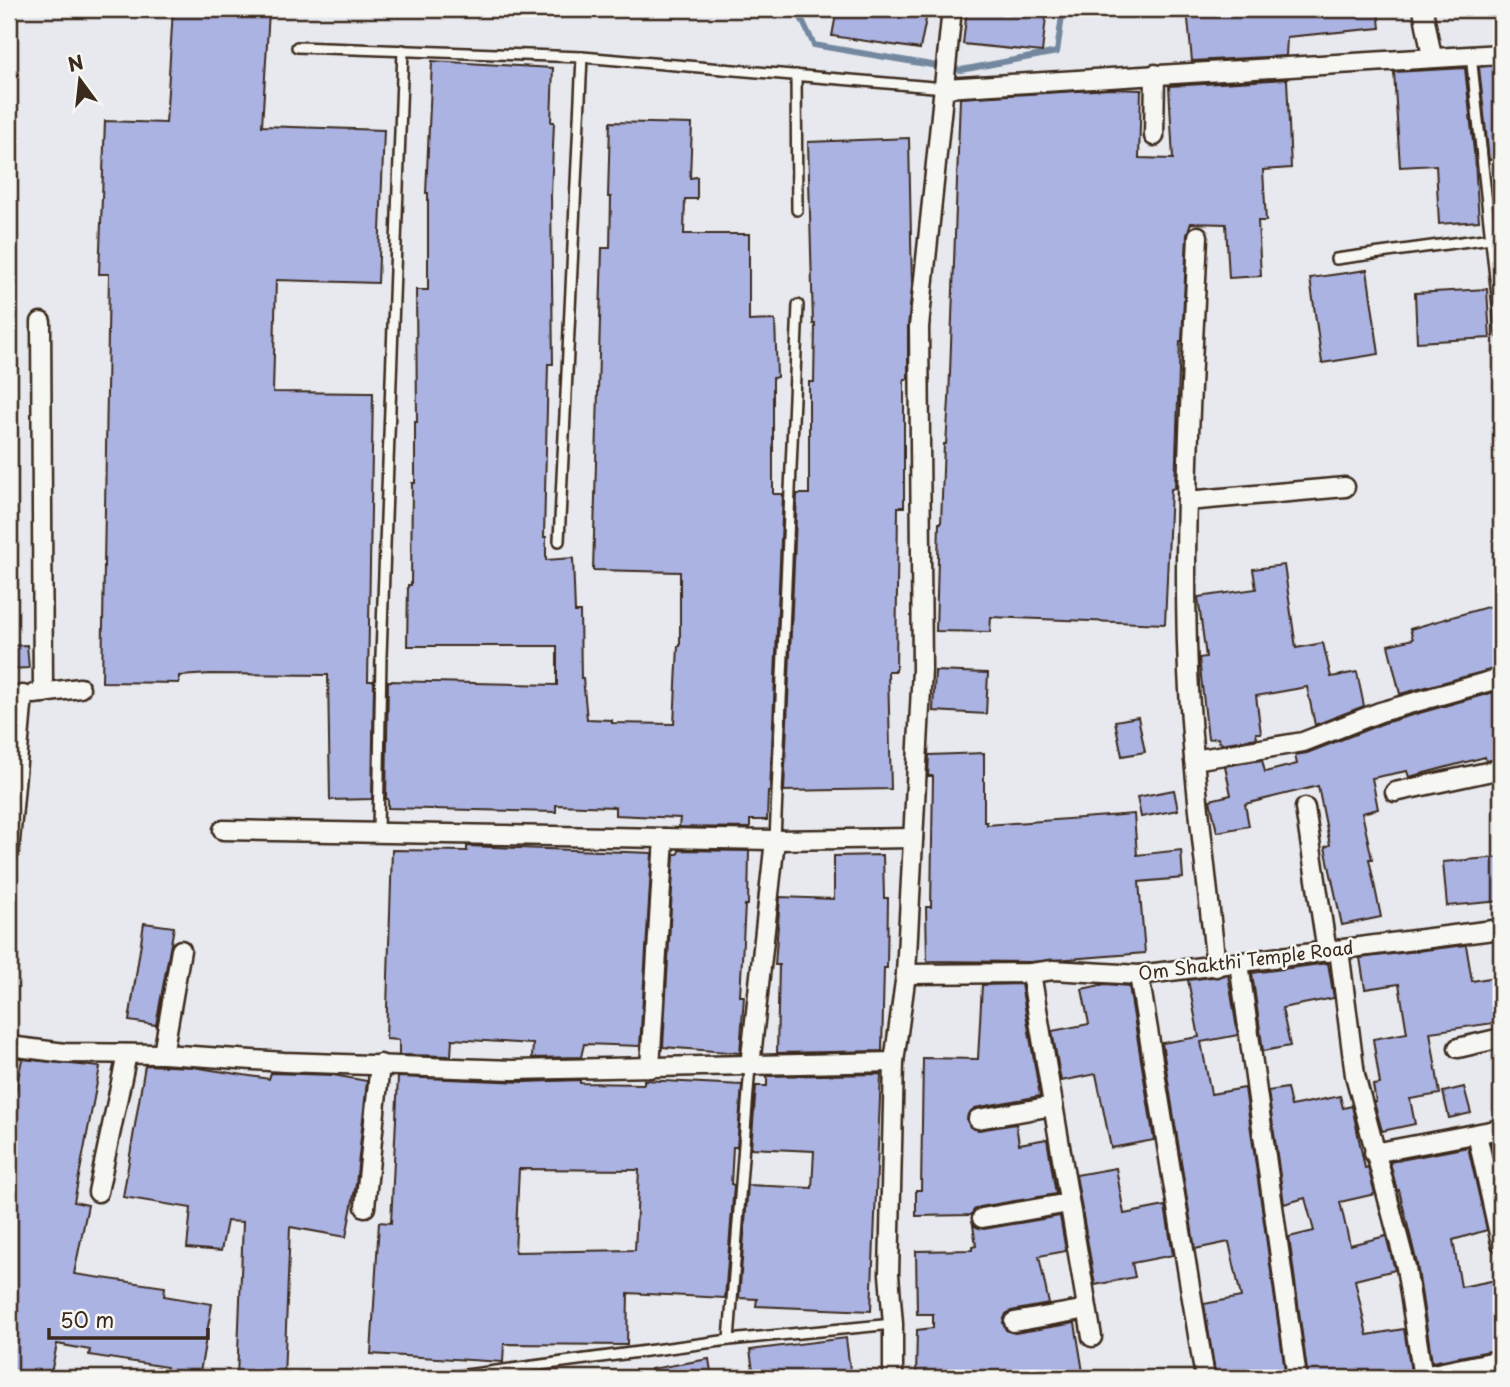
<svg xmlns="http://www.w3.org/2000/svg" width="1510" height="1387" viewBox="0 0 1510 1387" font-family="'Playpen Sans',sans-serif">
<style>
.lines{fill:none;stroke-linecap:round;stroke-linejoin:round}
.stream{stroke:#73889e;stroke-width:6}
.building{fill:#abb3e3;stroke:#3b2a1e;stroke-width:2;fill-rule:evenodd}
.lane-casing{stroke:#3b2a1e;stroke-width:14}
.street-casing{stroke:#3b2a1e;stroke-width:23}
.lane{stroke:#f6f6f2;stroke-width:9}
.street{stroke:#f6f6f2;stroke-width:18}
.labels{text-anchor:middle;stroke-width:5;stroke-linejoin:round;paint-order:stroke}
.street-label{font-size:18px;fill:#3b2a1e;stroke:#f6f6f2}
</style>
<rect width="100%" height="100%" fill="#e7e9ef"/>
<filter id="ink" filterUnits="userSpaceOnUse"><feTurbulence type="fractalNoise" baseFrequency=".0143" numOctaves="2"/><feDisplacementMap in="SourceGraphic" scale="14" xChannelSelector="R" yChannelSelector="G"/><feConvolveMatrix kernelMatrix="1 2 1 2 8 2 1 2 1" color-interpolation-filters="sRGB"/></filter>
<g filter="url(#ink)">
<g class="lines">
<!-- stream -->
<polyline class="stream" points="797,9 814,45 961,70 1057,52 1063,9"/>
</g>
<!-- building -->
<g class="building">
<polygon points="173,9 269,11 262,126 384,130 378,283 276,280 273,392 373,393 368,681 374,681 372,799 330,800 328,675 211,674 179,676 179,683 102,682 109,274 99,274 105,121 166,123"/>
<polygon points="837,9 928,9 920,49 832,36"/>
<polygon points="967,9 1047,9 1042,52 963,44"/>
<polygon points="1187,9 1378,9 1380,28 1287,37 1286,56 1192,61"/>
<polygon points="432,61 553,68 551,122 554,122 551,195 553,364 548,364 544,537 546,537 546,560 573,558 575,612 580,612 581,678 583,678 587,719 612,720 612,723 674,724 678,646 680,646 680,572 593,570 602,248 610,248 611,197 608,197 610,122 692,124 690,178 697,177 697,199 685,199 684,234 749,234 749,321 775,320 777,377 773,378 773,494 783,494 770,792 768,792 767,820 750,820 750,828 679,827 680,818 615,815 615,807 556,805 556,812 388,808 388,799 386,799 388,681 557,685 557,646 407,646 408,585 411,585 412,483 415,483 415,422 417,422 416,290 428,290 428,193 426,193"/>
<polygon points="1501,65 1501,158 1489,160 1479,67"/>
<polygon points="1465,68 1475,161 1479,221 1439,224 1436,165 1400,167 1394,72"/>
<polygon points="1287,79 1291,168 1263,170 1266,221 1258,221 1261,276 1229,278 1226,224 1191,223 1187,235 1182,341 1180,341 1175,488 1171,489 1165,624 991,617 990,632 936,631 939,523 941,523 944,444 946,444 949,400 960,98 1111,89 1141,90 1139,158 1173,159 1169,86"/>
<polygon points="909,138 912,286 908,327 908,379 904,379 904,507 898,507 896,671 888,671 891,789 784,791 797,494 809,494 809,382 814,382 815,324 813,324 808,142"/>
<polygon points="1367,270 1379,354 1322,363 1310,278"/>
<polygon points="1487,289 1490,338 1417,342 1415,293"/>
<polygon points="1284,565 1296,648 1323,643 1331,677 1357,672 1364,706 1315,725 1307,687 1256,696 1261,733 1256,733 1257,738 1220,744 1218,738 1208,739 1199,658 1206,657 1198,597 1256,589 1253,569"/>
<polygon points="1501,603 1501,667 1400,694 1388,645 1413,639 1410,629"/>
<polygon points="27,645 29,668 9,669 9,646"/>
<polygon points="935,671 988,673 986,714 933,711"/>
<polygon points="1501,690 1501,758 1486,761 1485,757 1409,777 1407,771 1372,778 1378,809 1362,813 1372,859 1369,859 1381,917 1342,925 1325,847 1330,845 1318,786 1245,804 1249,826 1217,832 1210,800 1231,795 1225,766 1262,760 1265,772 1297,764 1295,755 1307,753 1384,723"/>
<polygon points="1138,717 1145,752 1122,756 1115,721"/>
<polygon points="984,753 984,822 987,822 987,825 1134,814 1137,855 1181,850 1183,878 1139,882 1145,953 1030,962 927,961 926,907 931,907 933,776 928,776 929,755"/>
<polygon points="1174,790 1178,810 1141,817 1137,797"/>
<polygon points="467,846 652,853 640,1046 584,1044 581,1057 532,1058 533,1044 452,1039 451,1056 399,1055 399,1040 386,1039 392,850 467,851"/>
<polygon points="679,850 749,851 748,905 745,905 740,996 744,996 740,1053 663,1047 674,854 678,854"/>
<polygon points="883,855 884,898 888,898 887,968 884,968 882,1051 777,1053 779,965 775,965 780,897 834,899 834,856"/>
<polygon points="1501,857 1501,901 1447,906 1443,862"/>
<polygon points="144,923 174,927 156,1025 129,1021"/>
<polygon points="1466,945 1472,981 1501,976 1501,1022 1430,1032 1440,1094 1410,1099 1415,1124 1382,1131 1374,1102 1376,1102 1373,1085 1380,1084 1373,1039 1407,1033 1399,984 1365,989 1360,958"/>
<polygon points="1328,963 1334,998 1282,1008 1290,1046 1263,1051 1252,973"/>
<polygon points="1228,975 1238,1035 1201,1042 1211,1094 1245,1088 1286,1378 1216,1378 1204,1304 1241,1297 1229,1242 1195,1249 1162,1043 1199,1037 1188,980"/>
<polygon points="1021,984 1040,1096 975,1108 968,1114 967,1120 970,1127 979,1130 1016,1124 1019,1144 1047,1139 1056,1194 980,1207 974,1210 971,1215 916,1216 916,1190 921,1190 923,1058 978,1059 982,985"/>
<polygon points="1105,984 1129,986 1154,1140 1111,1148 1096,1074 1061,1081 1052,1031 1089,1024 1082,989"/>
<polygon points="22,1059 100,1067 74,1202 88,1205 74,1274 165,1287 164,1296 212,1304 199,1378 166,1373 167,1367 89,1355 90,1350 57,1344 50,1378 9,1378 9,1125"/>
<polygon points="145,1065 193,1067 269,1079 271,1073 333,1075 367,1081 356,1184 346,1237 290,1227 284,1378 237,1378 243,1222 227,1221 221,1251 187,1248 191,1208 123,1197"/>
<polygon points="881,1074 871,1311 756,1306 757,1299 739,1298 748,1185 812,1188 814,1151 751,1148 756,1086 767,1086 767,1076"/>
<path d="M 398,1077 L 525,1082 L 580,1080 L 580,1083 L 644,1084 L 644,1080 L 742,1085 L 737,1147 L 733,1147 L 731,1184 L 734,1185 L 725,1298 L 628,1293 L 627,1345 L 504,1344 L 503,1362 L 371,1354 L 379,1222 L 391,1223 ZM 519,1169 L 639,1170 L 635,1250 L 515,1252 Z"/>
<polygon points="1464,1087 1471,1113 1449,1118 1443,1092"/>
<polygon points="1287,1088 1291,1106 1340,1096 1343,1108 1352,1106 1365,1168 1368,1167 1375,1194 1340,1202 1350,1245 1386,1236 1395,1270 1355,1280 1367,1335 1404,1329 1412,1378 1308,1378 1289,1237 1314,1231 1305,1198 1284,1204 1268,1091"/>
<polygon points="1501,1141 1501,1191 1491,1143"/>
<polygon points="1468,1147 1487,1230 1453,1240 1461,1287 1501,1279 1501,1349 1432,1362 1417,1264 1399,1190 1397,1191 1390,1162"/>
<polygon points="1116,1168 1124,1214 1165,1206 1173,1255 1132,1263 1135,1277 1095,1285 1076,1175"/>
<polygon points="1060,1216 1066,1251 1039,1256 1049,1304 1011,1311 1006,1314 1003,1323 1006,1330 1015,1333 1075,1323 1084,1378 916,1378 917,1330 933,1328 933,1314 917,1314 916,1251 972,1250 972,1247 976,1246 973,1225 984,1229"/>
<polygon points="846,1338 851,1378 754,1378 750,1350"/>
<polygon points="709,1359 712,1378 651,1378 651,1369"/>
</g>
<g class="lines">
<!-- lane casing -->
<g class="lane-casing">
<g id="lane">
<polyline points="297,47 582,57 945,88"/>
<polyline points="1471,55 1501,333"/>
<polyline points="796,75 797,210"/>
<polyline points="1336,259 1491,238"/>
<polyline points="559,541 582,57"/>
<polyline points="378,833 381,656 403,50"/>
<polyline points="775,840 798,305"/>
<polyline points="729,1340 750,1066"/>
<polyline points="443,1378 729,1340 893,1324"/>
</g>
</g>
<!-- street casing -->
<g class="street-casing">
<g id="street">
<polyline points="1423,9 1432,57"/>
<polyline points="945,88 1501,54"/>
<polyline points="1154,136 1155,74"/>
<path d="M 1198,236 C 1192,372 1183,508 1187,644 C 1190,752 1205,859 1216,967"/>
<polyline points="41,322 43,693"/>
<polyline points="1187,501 1345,487"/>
<polyline points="34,694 80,688"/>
<polyline points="9,696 23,695 9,852"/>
<polyline points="1194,760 1303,742 1380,712 1501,678"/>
<polyline points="1395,792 1501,769"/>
<polyline points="1305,808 1327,952"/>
<polyline points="223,830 775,840 913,838"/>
<polyline points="1339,950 1355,1075 1406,1267 1423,1378"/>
<polyline points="1239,963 1297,1378"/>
<polyline points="1031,973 1092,1337"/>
<polyline points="906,974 1031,973 1053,970 1139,975 1501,929"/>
<polyline points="1139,975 1205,1378"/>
<polyline points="9,1046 65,1053 163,1054 284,1062 513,1070 894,1062"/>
<polyline points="1458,1048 1501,1038"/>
<polyline points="163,1054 181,950"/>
<polyline points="750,1066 775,840"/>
<polyline points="650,1068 664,838"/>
<polyline points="978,1119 1053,1106"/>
<polyline points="1477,1134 1501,1243"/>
<polyline points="1374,1153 1501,1129"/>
<polyline points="98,1192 127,1054"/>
<polyline points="365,1207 380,1064"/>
<polyline points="982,1218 1069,1203"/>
<polyline points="1014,1322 1087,1309"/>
<polyline points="1423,1376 1501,1360"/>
<polyline points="893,1378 893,1324 889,1274 894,1062 906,974 922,669 919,327 952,9"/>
</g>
</g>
<!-- lane -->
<use href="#lane" class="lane"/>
<!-- street -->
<use href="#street" class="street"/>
</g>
</g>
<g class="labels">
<!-- street labels -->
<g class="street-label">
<text transform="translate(1246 961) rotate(-7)" y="6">Om Shakthi Temple Road</text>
</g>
</g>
<!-- margin -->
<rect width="1510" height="1387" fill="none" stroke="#f6f6f2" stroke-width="35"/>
<rect x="18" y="18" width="1475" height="1352" fill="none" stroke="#3b2a1e" stroke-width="2.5" filter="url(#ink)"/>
<!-- north arrow -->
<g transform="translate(80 80) rotate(345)" stroke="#f6f6f2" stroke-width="5" paint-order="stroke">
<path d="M0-5L12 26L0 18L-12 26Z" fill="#3b2a1e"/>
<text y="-10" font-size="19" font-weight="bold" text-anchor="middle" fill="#3b2a1e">N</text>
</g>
<!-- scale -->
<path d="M49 1328v10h159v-10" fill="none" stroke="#3b2a1e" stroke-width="3.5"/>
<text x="60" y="1328" font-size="21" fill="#3b2a1e" stroke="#f6f6f2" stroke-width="5" paint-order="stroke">50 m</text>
</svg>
